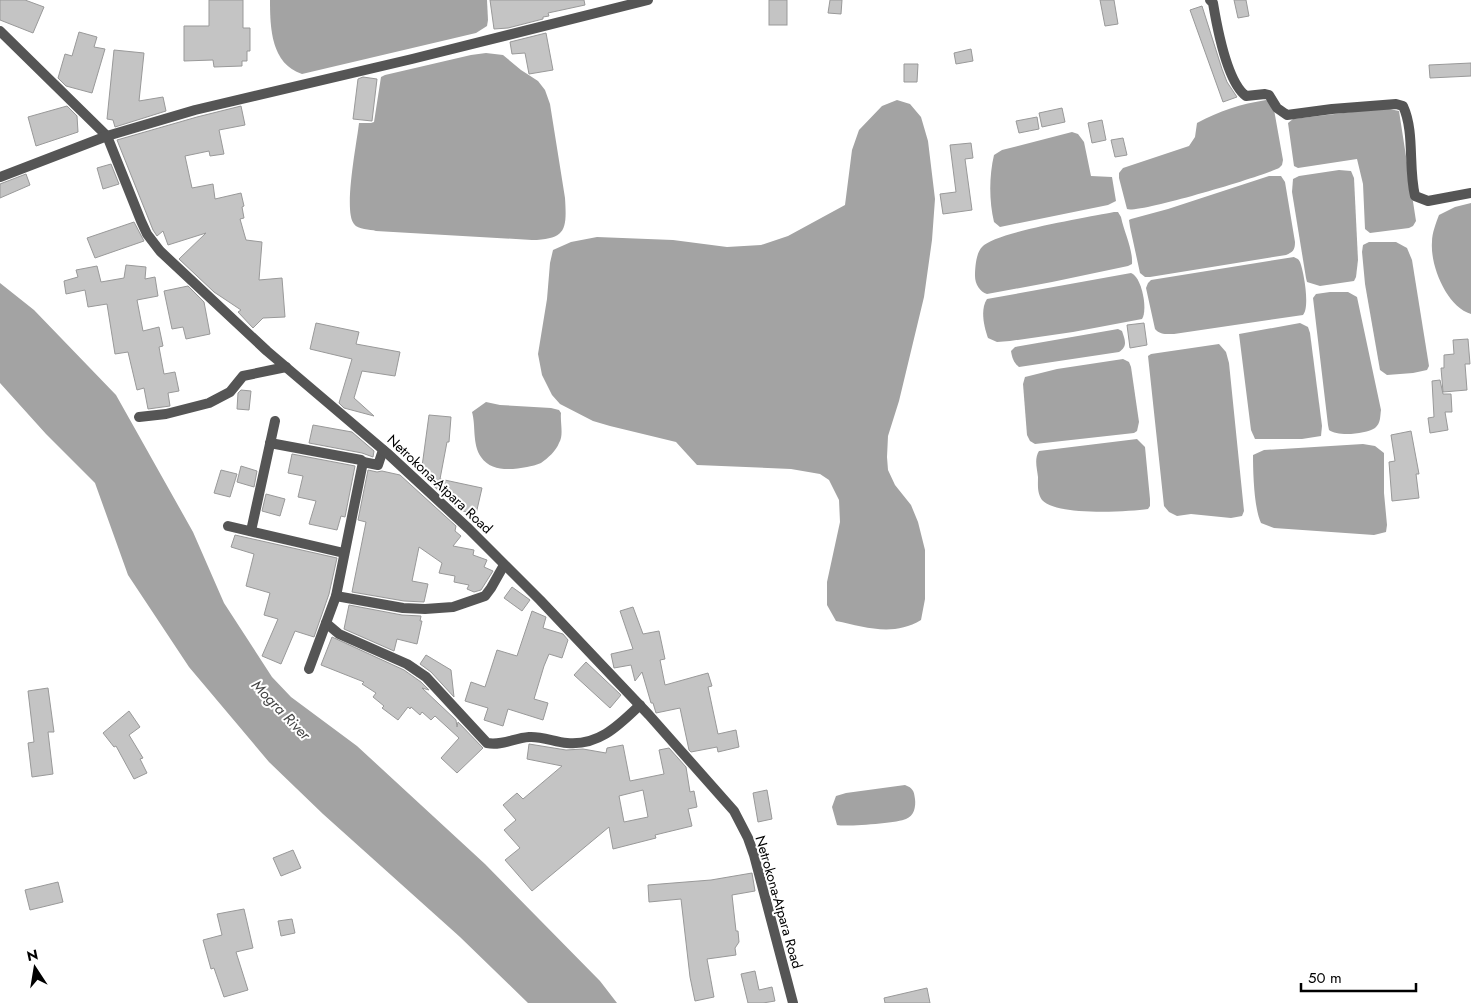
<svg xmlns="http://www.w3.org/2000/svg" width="1471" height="1003" viewBox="0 0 1471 1003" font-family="Jost,sans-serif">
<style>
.water{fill:#a3a3a3}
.building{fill:#c4c4c4;stroke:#999;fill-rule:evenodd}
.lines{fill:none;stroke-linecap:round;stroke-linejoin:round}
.minor{stroke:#555;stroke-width:10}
.tertiary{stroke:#555;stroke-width:10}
.labels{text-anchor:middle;stroke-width:4;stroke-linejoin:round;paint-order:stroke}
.street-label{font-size:14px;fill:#000;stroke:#fff}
.water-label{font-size:15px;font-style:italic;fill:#444;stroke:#fff}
</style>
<rect width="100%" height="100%" fill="#fff"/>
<!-- water -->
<g class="water">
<path d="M 270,0 L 487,0 L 488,20 L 487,26 L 476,33 L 302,74 C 271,64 270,28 270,0 Z"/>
<path d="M 486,53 L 503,55 L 521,70 L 538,81 L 545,90 L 550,104 L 565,198 C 567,230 566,239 532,240 L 376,231 C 370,229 358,230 354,224 C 343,211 357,142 359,123 L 371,123 L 374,122 L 381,77 L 385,75 L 471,55 Z"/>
<path d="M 897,100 L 910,104 L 921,117 L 928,141 L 935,199 L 932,240 L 924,297 L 899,401 L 888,436 L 887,457 L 888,470 L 895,485 L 911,505 L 918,522 L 925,550 L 925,599 L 921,620 C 893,637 865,627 836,621 L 827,605 L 827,582 L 840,522 L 839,500 L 829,480 L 820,474 L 791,469 L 697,465 L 676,442 L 610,426 L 593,421 L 560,404 L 552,395 L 542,375 L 538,354 L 547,299 L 550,263 L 553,250 L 571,242 L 597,237 L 673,240 L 727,247 L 761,245 L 788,236 L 845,205 L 852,150 L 859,130 L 882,106 Z"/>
<path d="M 1266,100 L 1273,104 L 1283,160 L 1282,165 L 1279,168 C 1263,176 1137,214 1127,209 L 1119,178 L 1119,173 L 1123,168 L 1189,146 L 1195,137 L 1197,123 C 1219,111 1241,104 1266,100 Z"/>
<polygon points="1385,108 1399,111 1416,221 1413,226 1409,228 1370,233 1365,229 1363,184 1357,159 1298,168 1294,166 1288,123 1293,119"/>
<path d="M 1072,132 L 1078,134 L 1084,142 L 1091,176 L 1112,177 L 1116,201 L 1108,205 L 1000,227 L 994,222 C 989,201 989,176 994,155 L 1002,150 Z"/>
<polygon points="1339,170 1351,171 1354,178 1358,260 1356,277 1354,281 1320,286 1307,282 1306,278 1292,192 1293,179 1299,176"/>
<path d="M 1269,176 L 1281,176 L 1285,182 L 1295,242 C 1295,250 1293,252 1286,255 L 1150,277 L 1145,277 L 1140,273 L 1130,227 L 1129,220 L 1131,219 L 1168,209 Z"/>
<path d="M 1471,203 L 1471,314 C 1447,307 1430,266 1432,242 C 1432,233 1436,223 1439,215 L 1455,207 Z"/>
<path d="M 1114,212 L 1118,212 L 1121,217 C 1124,232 1133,249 1132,264 L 1128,266 L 1052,282 L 987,294 C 980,292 975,284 975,276 C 975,268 976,253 982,247 C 995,232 1090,217 1114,212 Z"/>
<polygon points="1369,242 1396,242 1407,248 1412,260 1429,366 1427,370 1413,373 1387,375 1380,370 1365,284 1362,252 1363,245"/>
<path d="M 1294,257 C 1297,259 1298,258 1300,262 C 1304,272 1310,308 1303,315 L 1174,334 C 1167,334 1160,335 1155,329 L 1146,288 L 1148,283 L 1151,280 Z"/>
<path d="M 1131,273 C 1142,277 1148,310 1142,319 L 1073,332 L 1010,341 L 997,342 L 988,338 C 984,327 980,309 987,299 Z"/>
<polygon points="0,283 34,310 116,395 193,532 224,603 272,677 291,697 357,746 485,864 600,981 617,1003 528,1003 460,937 323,814 269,762 189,667 128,575 95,483 46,434 0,383"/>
<path d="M 1330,292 L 1348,292 L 1357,297 L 1381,410 C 1380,416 1381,423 1375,428 C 1366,434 1338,437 1329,430 L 1328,425 L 1313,298 L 1316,294 Z"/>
<polygon points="1300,323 1308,327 1310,333 1322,426 1321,436 1302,439 1255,439 1251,430 1239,334"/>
<path d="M 1118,329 L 1122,331 C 1125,340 1128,346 1119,352 L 1019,367 C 1014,363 1012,358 1011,351 L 1015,347 Z"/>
<polygon points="1219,344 1226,352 1229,363 1244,511 1242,516 1231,518 1191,514 1177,516 1169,512 1164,506 1148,356 1151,354"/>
<polygon points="1123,359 1129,362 1131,367 1139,422 1137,431 1134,433 1035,444 1030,441 1027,435 1023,384 1025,377 1057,369"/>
<path d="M 486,402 L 500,405 L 551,408 L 559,410 L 561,413 C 560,422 564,435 559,443 C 556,451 548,458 541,463 C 537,465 531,466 527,467 C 511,470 491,472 481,457 C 472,444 476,426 472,412 Z"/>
<path d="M 1137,439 L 1145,447 L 1150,499 L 1150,506 L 1148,509 C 1127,512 1056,516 1042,500 C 1037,493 1038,485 1038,477 C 1037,468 1034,459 1039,451 Z"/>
<path d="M 1363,444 L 1375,446 L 1384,453 L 1384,493 L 1387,525 L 1386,532 L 1374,535 L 1274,528 L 1261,523 C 1254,508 1253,473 1253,455 L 1264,450 Z"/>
<path d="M 905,785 C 913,788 914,791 915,799 C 916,807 914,816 906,819 C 898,823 846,827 837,825 L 832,807 L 836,796 L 846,793 Z"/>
</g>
<!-- building -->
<g class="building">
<polygon points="0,0 25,0 44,7 33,33 0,20"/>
<polygon points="209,0 243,0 243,28 250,28 250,51 247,51 247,61 242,61 242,66 214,67 213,60 184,61 184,26 209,26"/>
<polygon points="490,0 584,0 585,5 548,13 549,16 543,17 543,19 508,28 494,29"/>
<rect x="769" y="0" width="18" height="25"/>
<polygon points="830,0 842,0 841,14 828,13"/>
<polygon points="1100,0 1114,0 1118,24 1105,26"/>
<polygon points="1234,0 1246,0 1249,16 1238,18"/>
<polygon points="1202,6 1222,69 1227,82 1237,97 1223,102 1190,10"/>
<polygon points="79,32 97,37 94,47 105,49 92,93 66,86 58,78 65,54 72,56"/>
<polygon points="546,33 553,70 529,74 525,53 512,54 510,42"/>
<polygon points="971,49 973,61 956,64 954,53"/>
<polygon points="114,50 144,53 139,101 163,97 166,111 115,127 113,120 107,119"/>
<polygon points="1471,63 1471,76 1430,78 1429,65"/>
<polygon points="904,64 918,64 917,82 904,82"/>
<polygon points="363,77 377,79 372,121 353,119 358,79"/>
<polygon points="67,106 77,116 78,132 36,146 28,117"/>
<polygon points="241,106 245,125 219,130 224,154 210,156 209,151 185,156 192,188 213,184 215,199 241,193 244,206 242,207 244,218 240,219 246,240 262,242 259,280 282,278 285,317 263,318 253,328 238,312 241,310 214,292 179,259 206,233 168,245 163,231 157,236 153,230 117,140 197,117"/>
<polygon points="1062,108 1065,122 1042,127 1039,113"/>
<polygon points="1037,117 1039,129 1019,133 1016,121"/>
<polygon points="1102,120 1106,140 1092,143 1088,123"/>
<polygon points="1123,138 1127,155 1115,157 1111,140"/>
<polygon points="971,143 973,158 965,159 972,210 943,214 940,194 956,192 950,145"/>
<polygon points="111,164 119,184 103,189 97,168"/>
<polygon points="26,174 30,185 0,198 0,184"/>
<polygon points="134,222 144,241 95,258 87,238"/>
<polygon points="126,265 146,267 145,279 155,277 158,296 137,300 143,331 159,327 163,346 159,347 164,374 175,372 179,391 168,393 170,406 148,409 144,388 137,390 128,352 115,354 107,304 88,307 85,290 66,294 64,281 78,277 76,270 97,266 101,282 124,278"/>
<polygon points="188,286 204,302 210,334 186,339 183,327 172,329 164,291"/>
<polygon points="316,323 359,332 356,344 400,352 395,376 362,371 354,398 374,416 344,408 339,403 352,359 310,349"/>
<polygon points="1144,323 1147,345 1130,348 1127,325"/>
<polygon points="1468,339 1470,364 1465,364 1467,390 1443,392 1441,368 1444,368 1444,355 1454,354 1453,340"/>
<polygon points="1440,380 1443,394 1451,394 1452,412 1445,412 1448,430 1430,433 1428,418 1434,417 1432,381"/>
<polygon points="241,390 251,391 249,410 237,409 238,393"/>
<polygon points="429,415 451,417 449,442 447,442 440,479 482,488 476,514 459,510 421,474"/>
<polygon points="313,425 352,432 374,451 373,457 362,453 309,443"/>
<polygon points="1411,431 1419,474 1416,474 1419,498 1392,501 1389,462 1395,461 1391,435"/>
<polygon points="292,454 355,466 345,517 341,516 337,530 309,524 316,501 298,497 303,476 288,473"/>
<polygon points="241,466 257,471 254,487 237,482"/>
<polygon points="221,470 237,474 230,497 214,493"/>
<polygon points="368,470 377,472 382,471 400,475 456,526 455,531 461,536 453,546 474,550 473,555 487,560 484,567 493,571 481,590 474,592 467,589 469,585 454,582 455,576 439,573 442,563 419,547 412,581 428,584 424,602 404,601 352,592 366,522 358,520"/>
<polygon points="266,494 285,499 280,516 262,511"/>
<polygon points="235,535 337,558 329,594 314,637 295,631 281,664 262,656 278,619 264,615 270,593 246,586 254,554 231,547"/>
<polygon points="512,587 530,600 522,611 504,598"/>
<polygon points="349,605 402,615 421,616 420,621 422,621 417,644 397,639 394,651 344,629"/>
<polygon points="633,607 643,634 659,631 665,659 660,660 665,685 708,673 712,686 708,687 718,734 736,730 739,747 718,752 717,747 691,752 689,750 680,708 656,713 653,703 651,703 642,672 635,681 631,665 614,668 611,654 633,649 620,611"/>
<polygon points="532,611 546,617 543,628 563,634 568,640 562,658 549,654 544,666 534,699 548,703 543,720 508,709 503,726 484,720 488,708 465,701 471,682 485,687 497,650 517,656"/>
<polygon points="332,637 404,670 421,682 429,690 422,688 456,720 457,727 458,722 483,748 457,773 441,758 459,738 435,716 431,720 422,712 420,715 411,707 410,709 408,707 398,720 382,708 384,706 373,697 376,693 362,684 364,682 321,665"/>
<polygon points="426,655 451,670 454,697 431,672 420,664"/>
<polygon points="586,662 621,695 610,708 574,675"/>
<polygon points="48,688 54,732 48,732 53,774 32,777 28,743 34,742 28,691"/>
<polygon points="129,711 140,727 129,735 143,758 140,759 147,773 134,779 116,746 114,747 103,733"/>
<path d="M 529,744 L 566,750 L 583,749 L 606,753 L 607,748 L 623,745 L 630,781 L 664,774 L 659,750 L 669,748 L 686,767 L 690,792 L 694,791 L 697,807 L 688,809 L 692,826 L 655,835 L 656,838 L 613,849 L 609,827 L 532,891 L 505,860 L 520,848 L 504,830 L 516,820 L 503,805 L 517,793 L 523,799 L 562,766 L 527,759 ZM 643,790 L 648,817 L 624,822 L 619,796 Z"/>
<polygon points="767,790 772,819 758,822 753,793"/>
<polygon points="293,850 301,868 281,876 273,858"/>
<polygon points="752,873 755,891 732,895 736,931 738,931 739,942 735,948 736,955 707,959 714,997 695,1001 690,977 681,899 649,902 648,885 711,880"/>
<polygon points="58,882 63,902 30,910 25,890"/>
<polygon points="244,909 253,948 236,952 248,990 224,997 214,968 211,969 203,940 222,935 217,914"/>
<polygon points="292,919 295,933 281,936 278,921"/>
<polygon points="755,971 759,990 772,987 775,1001 763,1003 748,1003 741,974"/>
<polygon points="927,988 930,1003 885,1003 884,998"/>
</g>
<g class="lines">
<!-- minor -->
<g class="minor">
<path d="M 1210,0 L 1213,3 C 1217,27 1227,82 1246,96 L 1265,94 L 1269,95 L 1277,108 L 1287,115 L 1332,109 L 1396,104 L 1403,106 C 1415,132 1408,167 1415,196 L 1428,201 L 1471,193"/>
<polyline points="139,417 166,414 209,403 230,392 243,376 286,367"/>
<polyline points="270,443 361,460 363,462"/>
<polyline points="228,526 344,553"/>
<polyline points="251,531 275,421"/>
<polyline points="336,596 403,608 425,609 453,607 485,596 491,588 504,565"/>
<path d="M 326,623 L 339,634 L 407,664 L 426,677 L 487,743 C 502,746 514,738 529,737 C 541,736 555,742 567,743 C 599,746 619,725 640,705"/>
<polyline points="309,669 336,596 363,462 378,465 383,450"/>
</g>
<!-- tertiary -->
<g class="tertiary">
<polyline points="0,31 107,136 141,221 147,234 160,251 267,351 387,453 469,529 540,600 649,715 734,811 748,838 754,855 793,1003"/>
<polyline points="0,177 107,136 195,110 412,59 648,0"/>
</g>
</g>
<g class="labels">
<!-- street labels -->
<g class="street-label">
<text transform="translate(440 484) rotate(43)" y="5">Netrokona-Atpara Road</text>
<text transform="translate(779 902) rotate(74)" y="5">Netrokona-Atpara Road</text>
</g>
<!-- water labels -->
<g class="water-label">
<text transform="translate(281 710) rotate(46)" y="5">Mogra River</text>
</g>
</g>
<!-- north arrow -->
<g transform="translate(35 968) rotate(348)" stroke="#ffffff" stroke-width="4" paint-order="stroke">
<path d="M0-4L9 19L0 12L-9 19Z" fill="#000000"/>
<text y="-8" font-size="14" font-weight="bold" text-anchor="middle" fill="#000000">N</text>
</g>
<!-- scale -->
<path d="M1301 983v8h115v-8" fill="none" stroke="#000000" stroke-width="2.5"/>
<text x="1308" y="983" font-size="15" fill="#000000" stroke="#ffffff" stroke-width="4" paint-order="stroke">50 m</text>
</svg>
